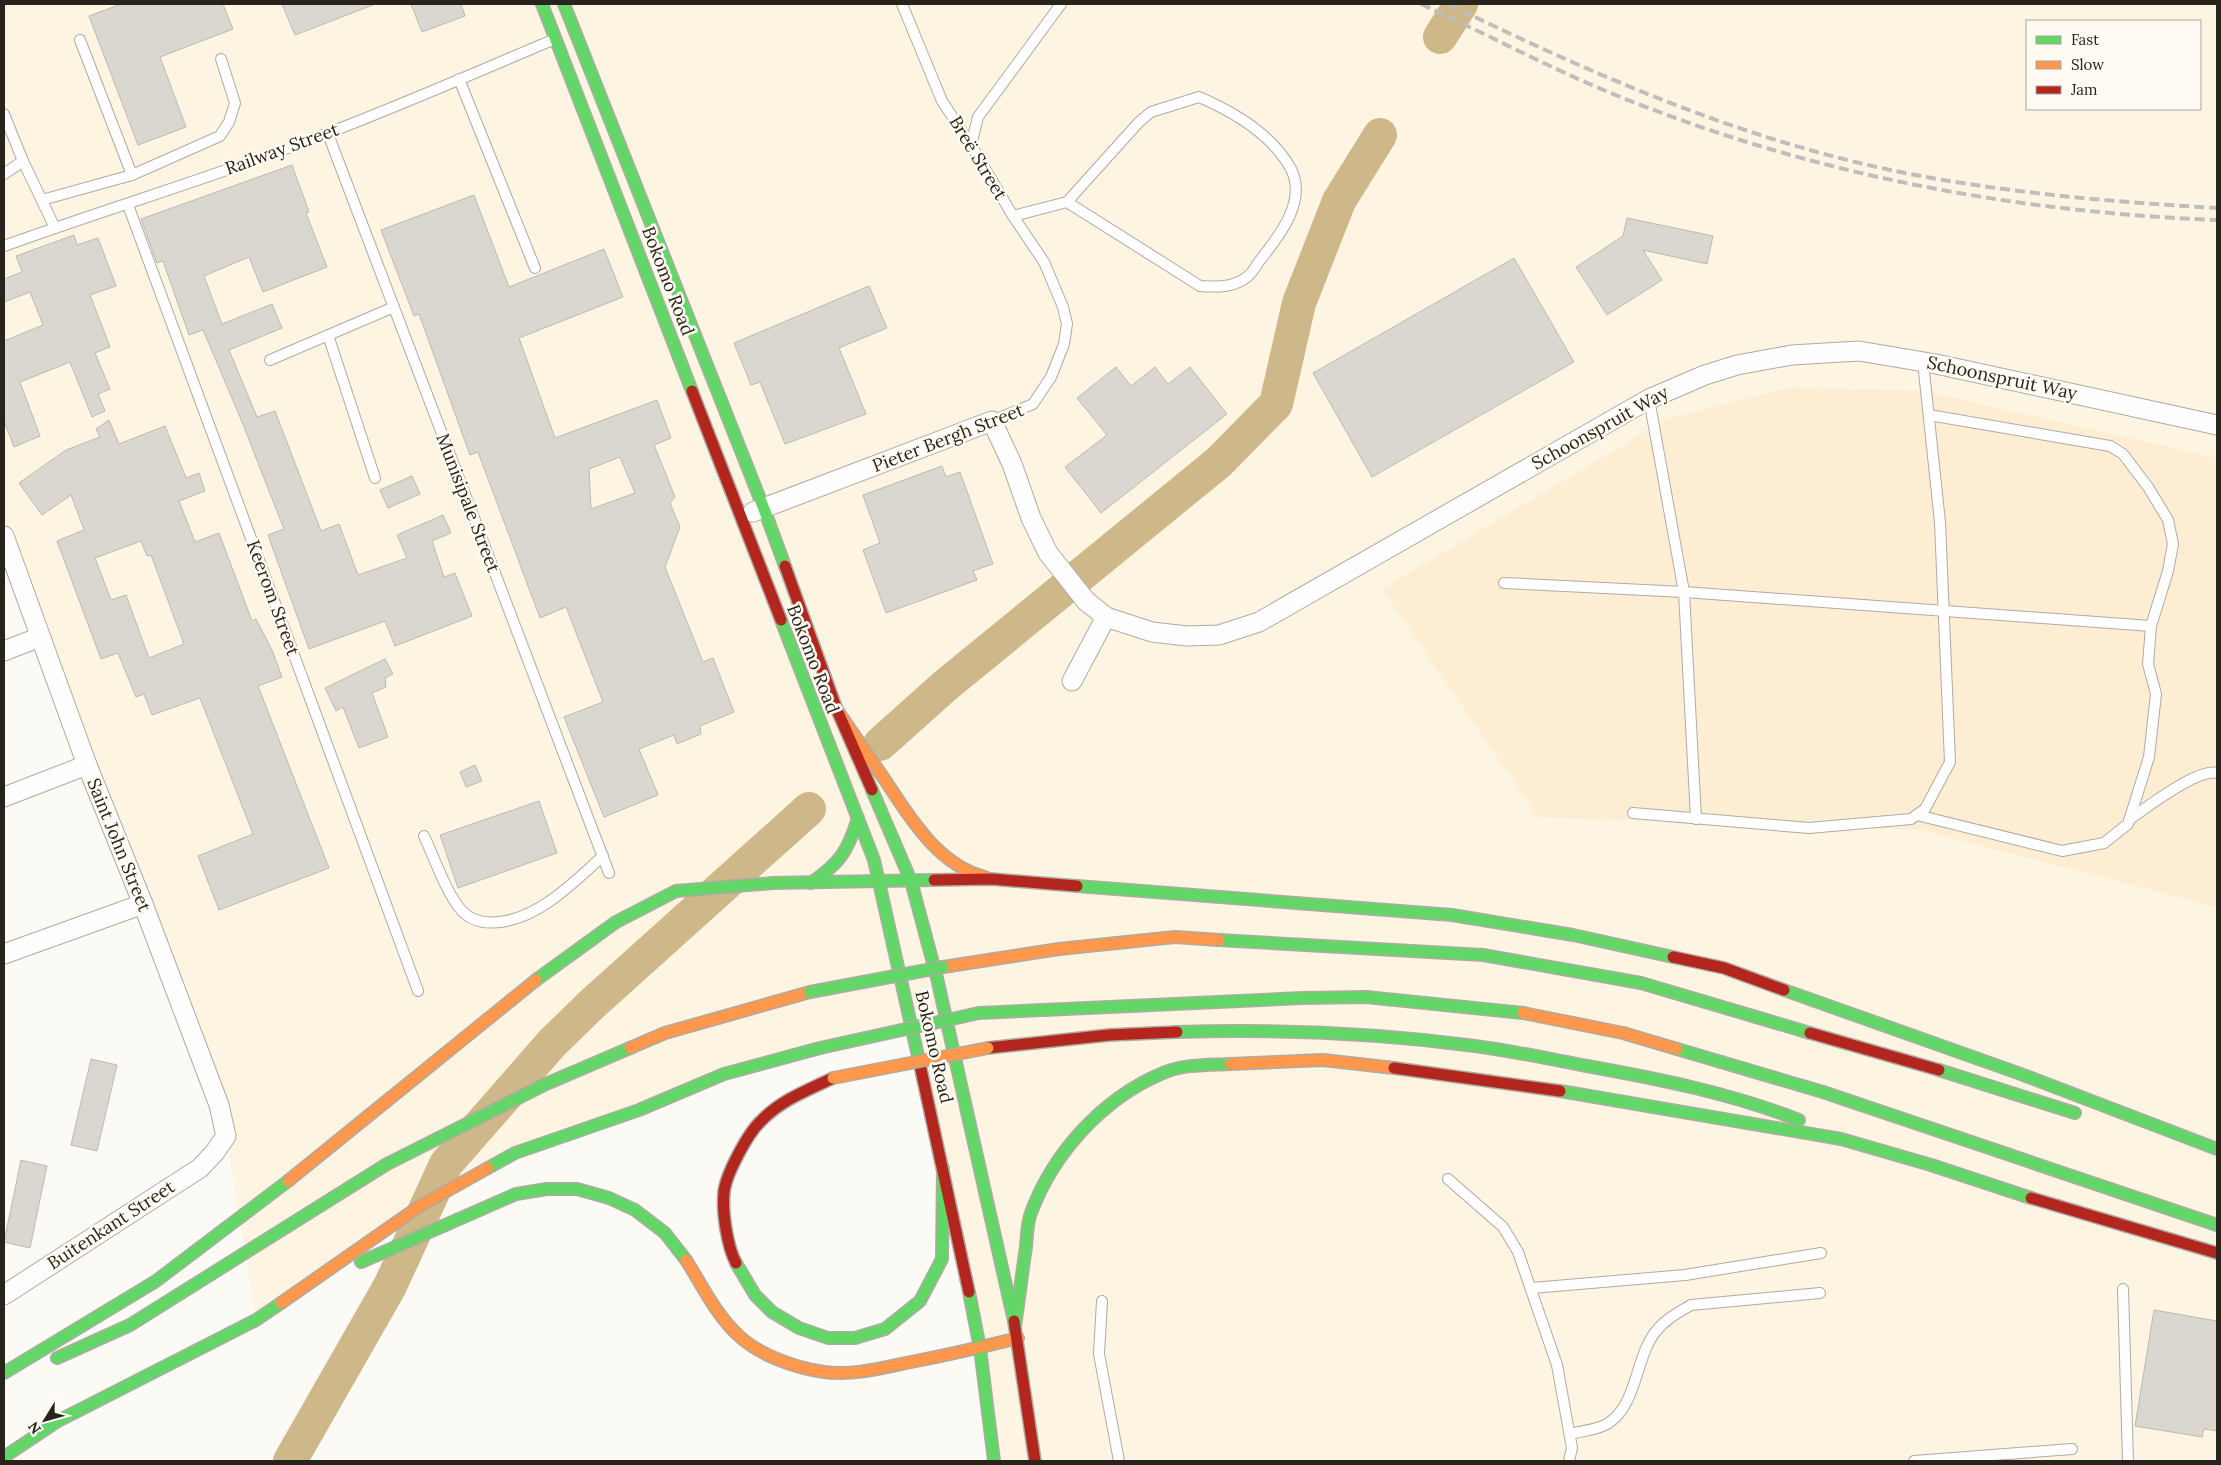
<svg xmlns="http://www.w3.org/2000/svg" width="2221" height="1465" viewBox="0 0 2221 1465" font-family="Lora,serif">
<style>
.built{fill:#fdf4e2;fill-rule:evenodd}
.green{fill:#fdeed3}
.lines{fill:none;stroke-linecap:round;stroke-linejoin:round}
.river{stroke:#ceb788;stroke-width:34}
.building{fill:#dad7d1;stroke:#bdbab4;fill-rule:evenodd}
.lane-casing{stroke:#aeaba5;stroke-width:12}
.street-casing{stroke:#aeaba5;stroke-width:21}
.fast-casing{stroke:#aeaba5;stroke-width:14}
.slow-casing{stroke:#aeaba5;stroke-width:14}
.jam-casing{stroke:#aeaba5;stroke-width:14}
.lane{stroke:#fffefe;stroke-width:10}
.street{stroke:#fffefe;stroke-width:19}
.fast{stroke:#63d668;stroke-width:11}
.slow{stroke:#ff974d;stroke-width:11}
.jam{stroke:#b3261e;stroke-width:11}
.rail{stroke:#c0bebd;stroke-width:4;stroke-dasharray:10 5;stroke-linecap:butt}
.fast-bridge-casing{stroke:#aeaba5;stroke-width:14;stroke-linecap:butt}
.slow-bridge-casing{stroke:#aeaba5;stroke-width:14;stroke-linecap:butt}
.fast-bridge{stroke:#63d668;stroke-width:11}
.slow-bridge{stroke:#ff974d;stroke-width:11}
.labels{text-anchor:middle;stroke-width:5;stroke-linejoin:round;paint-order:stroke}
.street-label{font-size:18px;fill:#28241c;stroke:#fffbf2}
</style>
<rect width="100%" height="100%" fill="#fcfaf5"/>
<!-- built -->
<path class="built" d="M 4,4 L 2217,4 L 2217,1461 L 994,1461 L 912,1033 L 820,1048 L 515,1153 L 256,1320 L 224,1123 L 4,536 ZM 2027,21 L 2200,21 L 2200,109 L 2027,109 Z"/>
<!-- green -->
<polygon class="green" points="1789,388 1924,391 2217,458 2217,907 1921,830 1538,817 1382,589 1667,419"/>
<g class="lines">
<!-- river -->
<g class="river">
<polyline points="1440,37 1461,4"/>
<polyline points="880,744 946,685 1219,462 1276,404 1299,303 1339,201 1380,135"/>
<polyline points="290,1461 390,1286 446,1164 552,1043 591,1005 809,809"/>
</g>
</g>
<!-- building -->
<g class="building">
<polygon points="121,4 223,4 233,29 160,57 186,127 138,145 89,16"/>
<polygon points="282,4 373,4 373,5 295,35"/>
<polygon points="411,4 461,4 465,16 422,32"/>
<polygon points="292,165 309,212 306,213 327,267 263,292 249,257 204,276 222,324 272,304 282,328 229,350 257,417 275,411 321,531 339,524 358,575 407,558 397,535 443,515 451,533 432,541 444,577 455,573 472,616 395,646 385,621 309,649 268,535 284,529 240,417 203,330 189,335 163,261 157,263 141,219"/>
<path d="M 474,195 L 509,287 L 604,249 L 623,297 L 519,338 L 555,438 L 657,400 L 671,438 L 654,445 L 675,497 L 670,503 L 680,527 L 665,567 L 703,662 L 713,658 L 734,712 L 700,726 L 701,734 L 677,744 L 674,735 L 639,749 L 658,795 L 604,817 L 564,717 L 603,702 L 566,607 L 540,618 L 478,452 L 470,455 L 419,314 L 414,316 L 381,230 ZM 620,457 L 635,493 L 591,509 L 589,469 Z"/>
<polygon points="1627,218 1713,236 1707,264 1643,250 1662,280 1607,315 1576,267 1623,236"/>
<polygon points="74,235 77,245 98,238 116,286 90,295 110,347 95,353 110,389 98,394 105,411 92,417 70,362 20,382 40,436 14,447 4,421 4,341 43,325 30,292 4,302 4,279 22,272 16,256"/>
<polygon points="1514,258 1574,362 1372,477 1313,373"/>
<polygon points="869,286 887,328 839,348 866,414 785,444 760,382 751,385 734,343"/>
<polygon points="1116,367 1131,386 1155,367 1168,384 1190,367 1227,414 1101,513 1065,467 1107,435 1077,398"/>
<path d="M 109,420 L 119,444 L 165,426 L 186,478 L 199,473 L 205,491 L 179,501 L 195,542 L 219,533 L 252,621 L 256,619 L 272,650 L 282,677 L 258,686 L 329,868 L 219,910 L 198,856 L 253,834 L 200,698 L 152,715 L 144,694 L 136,697 L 118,653 L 101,659 L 57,541 L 84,530 L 71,495 L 42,515 L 19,483 L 66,450 L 100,437 L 96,429 ZM 141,541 L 147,556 L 151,555 L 184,644 L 149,658 L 126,595 L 111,600 L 95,558 Z"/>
<polygon points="942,466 946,477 960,472 993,564 973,571 977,580 886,613 863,550 880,543 863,495"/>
<polygon points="412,476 420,494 388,508 380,490"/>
<polygon points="385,659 393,674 385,678 386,687 372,693 388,737 359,748 343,707 336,711 325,688"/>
<polygon points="475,765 482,781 466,787 460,772"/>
<polygon points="539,801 557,853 458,888 440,835"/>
<polygon points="91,1059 117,1065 97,1151 71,1145"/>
<polygon points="21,1160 47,1166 30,1248 4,1242"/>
<polygon points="2154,1310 2217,1321 2217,1431 2204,1429 2202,1437 2135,1426"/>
</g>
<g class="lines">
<!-- lane casing -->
<g class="lane-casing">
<g id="lane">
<polyline points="902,4 942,101 971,145 1013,216 1044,262 1063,307 1067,324 1064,344 1051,377 1033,404 992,421"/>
<polyline points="80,40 132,175"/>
<polyline points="459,79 535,268"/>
<path d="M 1199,97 C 1234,112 1272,134 1291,169 C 1307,201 1280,235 1261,259 C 1257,264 1253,273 1247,277 C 1233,288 1216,287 1200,286 L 1067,202 L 1139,122 L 1151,112 Z"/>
<polyline points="4,114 23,161 55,228"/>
<polyline points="328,134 609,873"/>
<polyline points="971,145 978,117 1061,4"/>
<polyline points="4,174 23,161"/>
<polyline points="42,200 132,175 220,136 229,122 235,103 221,59"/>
<polyline points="128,205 418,991"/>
<polyline points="1013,216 1067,202"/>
<path d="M 4,246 C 111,207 221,175 328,133 C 404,104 479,71 555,39"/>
<polyline points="328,335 375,478"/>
<polyline points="270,360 394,307"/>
<polyline points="1649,399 1684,592 1696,819"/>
<polyline points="1504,583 1684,592 2151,626"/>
<polyline points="1633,813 1809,828 1911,819 1925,809 1950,762 1940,522 1923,362"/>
<polyline points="1917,815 2062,851 2104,843 2128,824 2149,757 2156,694 2148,664 2151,626 2168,571 2173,544 2168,520 2148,487 2123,454 2110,446 1929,415"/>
<path d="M 2130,819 C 2147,807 2198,768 2217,773"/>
<path d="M 424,836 C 434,857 447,895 462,911 C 484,934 525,918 547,903 C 567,890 585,872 603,856"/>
<polyline points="1448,1179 1503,1227 1518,1252 1557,1365 1572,1448 1569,1461"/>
<polyline points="1532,1288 1685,1275 1821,1253"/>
<polyline points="2123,1289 2128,1461"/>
<polyline points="1102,1301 1099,1354 1119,1461"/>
<path d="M 1570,1434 C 1581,1431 1597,1430 1607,1424 C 1638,1406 1635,1355 1657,1330 C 1666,1319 1679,1312 1691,1305 L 1820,1293"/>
<polyline points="1914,1461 2072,1449"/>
</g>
</g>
<!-- street casing -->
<g class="street-casing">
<g id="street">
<polyline points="753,512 992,421 1012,464 1031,518 1048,553 1086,601 1106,617 1152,632 1187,636 1219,635 1259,622 1649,399 1705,375 1737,365 1792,355 1859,351 1936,364 2217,425"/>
<polyline points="4,536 87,765 143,904 219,1105 226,1136 215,1152 200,1168 4,1295"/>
<polyline points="4,651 40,637"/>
<polyline points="1072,681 1106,617"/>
<polyline points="4,797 87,765"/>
<polyline points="4,954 143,904"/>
</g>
</g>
<!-- fast casing -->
<g class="fast-casing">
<g id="fast">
<polyline points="542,4 692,391"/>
<polyline points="564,4 764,509 785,566"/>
<polyline points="781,620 874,860 920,1065"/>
<polyline points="872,790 911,881 937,978 1014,1321"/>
<path d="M 811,883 C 840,863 848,851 858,818"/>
<polyline points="1077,886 1452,915 1573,935 1673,957"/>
<polyline points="1219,940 1483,955 1641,983 1810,1033"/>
<polyline points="536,980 616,922 676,891 773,883 934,880"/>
<polyline points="1784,990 2018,1073 2217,1149"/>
<polyline points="979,1013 1302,998 1366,997 1523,1013"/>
<path d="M 1177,1032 C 1277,1029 1376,1033 1475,1046 C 1513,1051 1550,1059 1587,1066 C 1659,1079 1730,1093 1799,1120"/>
<polyline points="1677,1049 1823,1092 2217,1225"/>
<polyline points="1939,1070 2075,1113"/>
<polyline points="1560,1091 1841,1139 1931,1165 2031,1198"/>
<polyline points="488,1168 515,1153 639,1110 724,1074 820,1048"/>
<polyline points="361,1262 516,1194 547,1189 577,1189 609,1198 635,1210 665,1233 686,1260"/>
<polyline points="736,1263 755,1295 772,1312 799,1328 828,1338 855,1338 885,1329 920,1301 942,1259 943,1168"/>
<polyline points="969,1292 980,1348 994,1461"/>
<path d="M 1015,1326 C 1019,1300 1022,1273 1026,1247 C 1027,1236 1027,1223 1031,1213 C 1053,1153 1103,1098 1163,1073 C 1183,1064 1209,1065 1230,1064"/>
<polyline points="57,1358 130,1325 387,1164 546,1084 630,1048"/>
<polyline points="4,1373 156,1281 288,1181"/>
<polyline points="4,1457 58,1421 256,1320 281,1303"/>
</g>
</g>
<!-- slow casing -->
<g class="slow-casing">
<g id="slow">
<path d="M 837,710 C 853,733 869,757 885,780 C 910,818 938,865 985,877"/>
<polyline points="943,967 1059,949 1175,937 1219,940"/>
<polyline points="1523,1013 1623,1033 1677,1049"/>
<polyline points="630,1048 665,1033 810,992"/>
<polyline points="1230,1064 1323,1060 1394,1068"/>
<polyline points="288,1181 536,980"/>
<path d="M 686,1260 C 702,1285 716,1315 738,1335 C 759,1355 795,1368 824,1372 C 853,1376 882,1368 911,1362 C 947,1355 982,1347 1018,1338"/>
<polyline points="281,1303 420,1206 488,1168"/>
</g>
</g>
<!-- jam casing -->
<g class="jam-casing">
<g id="jam">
<polyline points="692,391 781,620"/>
<polyline points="785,566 837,710 872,790"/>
<polyline points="934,880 991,879 1077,886"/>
<polyline points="1673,957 1724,968 1784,990"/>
<polyline points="1810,1033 1939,1070"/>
<polyline points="988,1048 1109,1035 1177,1032"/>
<polyline points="920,1065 969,1292"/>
<polyline points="1394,1068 1560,1091"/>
<polyline points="2031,1198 2217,1253"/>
<path d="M 736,1263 C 727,1246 722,1211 724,1192 C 726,1174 748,1133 761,1121 C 781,1100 808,1090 833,1078"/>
<polyline points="1014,1321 1035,1461"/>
</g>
</g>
<!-- lane -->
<use href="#lane" class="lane"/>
<!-- street -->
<use href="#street" class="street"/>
<!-- fast -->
<use href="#fast" class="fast"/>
<!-- slow -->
<use href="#slow" class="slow"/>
<!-- jam -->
<use href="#jam" class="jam"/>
<!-- rail -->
<g class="rail">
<path d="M 1421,4 C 1487,34 1551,69 1618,96 C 1810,174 2011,212 2217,220"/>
<path d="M 1448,4 C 1594,75 1744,141 1905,173 C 2008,193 2112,202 2217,208"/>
</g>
<!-- fast-bridge casing -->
<g class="fast-bridge-casing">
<g id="fast-bridge">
<polyline points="810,992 943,967"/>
<polyline points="820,1048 979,1013"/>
</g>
</g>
<!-- slow-bridge casing -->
<g class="slow-bridge-casing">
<polyline id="slow-bridge" points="833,1078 988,1048"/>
</g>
<!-- fast-bridge -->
<use href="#fast-bridge" class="fast-bridge"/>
<!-- slow-bridge -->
<use href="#slow-bridge" class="slow-bridge"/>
</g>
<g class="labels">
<!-- street labels -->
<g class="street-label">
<text transform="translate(282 149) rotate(-20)" y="6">Railway Street</text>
<text transform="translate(978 158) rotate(59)" y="6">Breë Street</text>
<text transform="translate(668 281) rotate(69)" y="6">Bokomo Road</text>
<text transform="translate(2002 378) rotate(12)" y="6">Schoonspruit Way</text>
<text transform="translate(1600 428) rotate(-29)" y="6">Schoonspruit Way</text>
<text transform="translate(948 438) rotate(-21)" y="6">Pieter Bergh Street</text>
<text transform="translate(468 503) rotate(69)" y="6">Munisipale Street</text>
<text transform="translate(273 598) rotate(70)" y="6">Keerom Street</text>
<text transform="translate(813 659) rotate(69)" y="6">Bokomo Road</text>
<text transform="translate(119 845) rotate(68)" y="6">Saint John Street</text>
<text transform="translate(934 1047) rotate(77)" y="6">Bokomo Road</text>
<text transform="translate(111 1225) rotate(-33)" y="6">Buitenkant Street</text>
</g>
</g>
<!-- border -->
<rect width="2221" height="1465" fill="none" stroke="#28241c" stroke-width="10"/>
<!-- legend -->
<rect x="2026" y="20" width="175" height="90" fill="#fffbf2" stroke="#a9a59c"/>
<rect x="2036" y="36" width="25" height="8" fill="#63d668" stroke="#a9a59c"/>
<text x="2071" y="45" font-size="15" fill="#28241c">Fast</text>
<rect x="2036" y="61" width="25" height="8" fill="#ff974d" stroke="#a9a59c"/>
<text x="2071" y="70" font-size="15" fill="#28241c">Slow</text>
<rect x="2036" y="86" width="25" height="8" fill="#b3261e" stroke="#a9a59c"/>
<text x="2071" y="95" font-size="15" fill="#28241c">Jam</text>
<!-- north arrow -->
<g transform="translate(45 1420) rotate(233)" stroke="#fffbf2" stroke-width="4" paint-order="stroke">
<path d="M0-4L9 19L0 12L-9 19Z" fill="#28241c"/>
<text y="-8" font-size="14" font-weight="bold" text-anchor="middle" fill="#28241c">N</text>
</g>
</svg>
